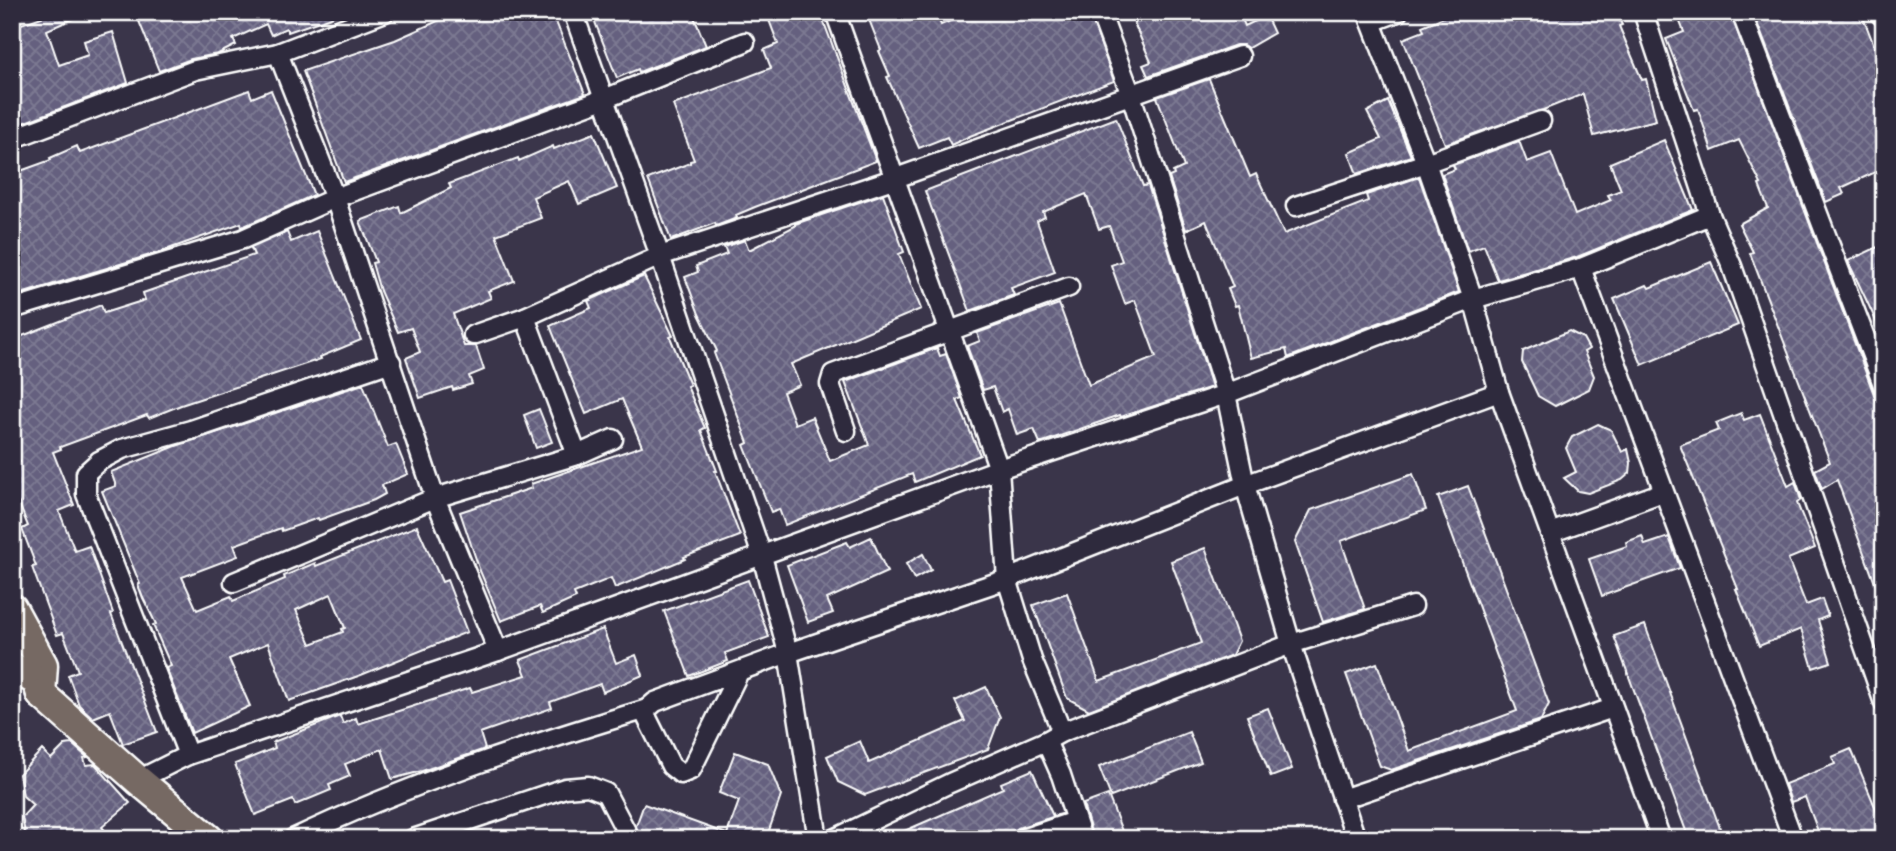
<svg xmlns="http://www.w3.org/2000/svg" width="1896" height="851" viewBox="0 0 1896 851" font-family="'Comic Neue',sans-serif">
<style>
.building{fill:url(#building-cross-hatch);stroke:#fff;stroke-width:2;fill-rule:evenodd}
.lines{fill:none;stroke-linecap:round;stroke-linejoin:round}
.street-casing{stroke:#fff;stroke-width:23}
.secondary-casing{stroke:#fff;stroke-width:30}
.primary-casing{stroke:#fff;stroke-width:33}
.street{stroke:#2f2a3d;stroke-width:18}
.secondary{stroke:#2f2a3d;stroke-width:24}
.primary{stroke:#766964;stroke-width:28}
</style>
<defs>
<pattern id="building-cross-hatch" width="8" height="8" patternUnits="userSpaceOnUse" patternTransform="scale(1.75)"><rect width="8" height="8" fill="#65617f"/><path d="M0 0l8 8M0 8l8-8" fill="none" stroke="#7c7992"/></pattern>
</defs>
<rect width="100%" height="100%" fill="#3a354a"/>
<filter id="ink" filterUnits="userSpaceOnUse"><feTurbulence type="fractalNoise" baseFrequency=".0143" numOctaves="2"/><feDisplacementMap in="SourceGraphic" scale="14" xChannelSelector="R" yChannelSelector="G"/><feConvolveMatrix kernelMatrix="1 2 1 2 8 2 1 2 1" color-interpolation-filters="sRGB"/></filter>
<g filter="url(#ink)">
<!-- building -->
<g class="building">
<polygon points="40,12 89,12 47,30 59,65 88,55 84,41 113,32 128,83 12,127 12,27 42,17"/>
<polygon points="147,12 336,12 337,15 288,32 286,28 271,35 266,24 233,39 236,45 218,54 191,59 159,71 137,16"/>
<polygon points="458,12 552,12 585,94 344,182 303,71 395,40"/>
<polygon points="591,12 692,12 706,46 639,72 638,69 617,78"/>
<polygon points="766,12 820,12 876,161 755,207 736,215 737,218 716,226 715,223 671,240 648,179 690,163 690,161 694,160 673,105 771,68 764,50 778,44"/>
<polygon points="866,12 935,12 941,25 971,12 1089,12 1114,81 970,136 951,145 947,137 919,148 887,77 890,76 879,51 881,50"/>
<polygon points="1160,12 1239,12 1245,26 1266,16 1274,33 1248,48 1243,45 1236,45 1148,76 1143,65 1151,62 1134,23"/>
<polygon points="1456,12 1616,12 1622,25 1619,26 1642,80 1646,79 1656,120 1594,136 1583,94 1543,110 1445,144 1403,39 1424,31 1422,26"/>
<polygon points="1676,12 1730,12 1884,421 1884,601 1882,602 1837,480 1822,489 1815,470 1830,462 1750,253 1753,252 1739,224 1768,208 1759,185 1761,184 1739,140 1712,151 1698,109 1694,110 1666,39 1684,32"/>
<polygon points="1753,12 1861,12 1884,71 1884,168 1841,188 1844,194 1826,202"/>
<polygon points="1209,79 1250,177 1256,174 1284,234 1368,201 1366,195 1419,177 1459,292 1290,357 1288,358 1286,349 1251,358 1238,305 1235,306 1228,289 1233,287 1206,221 1186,230 1169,177 1174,175 1173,172 1184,167 1157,97"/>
<polygon points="249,90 252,98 271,90 314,195 242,227 241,223 160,252 21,294 12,273 12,174 51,160 50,158 77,146 80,153"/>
<polygon points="1388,101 1411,156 1357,174 1349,153 1381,139 1367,112"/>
<polygon points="1116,118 1143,186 1148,185 1212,387 1121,417 1120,415 1040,443 1034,429 1017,435 1008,409 1002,412 993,387 983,390 967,346 980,341 977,333 1059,304 1089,385 1156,357 1135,300 1125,304 1111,265 1122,261 1109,226 1099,229 1086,194 1043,212 1045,217 1037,221 1055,272 1011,288 1014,295 970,311 925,191"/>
<polygon points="594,133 617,188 579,204 569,181 533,197 541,218 496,235 514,281 488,291 491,298 453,314 464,346 476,346 484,370 469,376 472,384 453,390 452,387 420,398 406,358 420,352 411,328 398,332 380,291 372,263 376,262 360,221 399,206 401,213 451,188 449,184 518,158 519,161 553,146 554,149"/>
<polygon points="1664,140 1693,210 1577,257 1498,280 1484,245 1468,251 1442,174 1455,169 1453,165 1519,141 1527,162 1551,153 1575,215 1611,200 1608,195 1621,190 1610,163"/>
<polygon points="883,194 904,252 899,254 921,309 791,364 800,385 783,392 795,424 812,417 830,461 869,445 845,382 937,348 940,356 946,354 962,398 957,400 980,455 915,482 912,474 785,525 779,509 771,512 744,445 748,443 714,353 717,351 699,314 685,277 698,272 696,266 727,254 724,247 745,240 749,250 795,226 795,224"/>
<polygon points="317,231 361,340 320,357 321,359 181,405 149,418 147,415 60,447 61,449 53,452 74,505 59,511 75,551 89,546 113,613 111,614 157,732 123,744 110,711 93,718 79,705 68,675 78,671 63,633 57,635 32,567 36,566 22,529 28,526 12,487 12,465 20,462 12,442 12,392 18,390 12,376 12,340 101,305 104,313 145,300 143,293 254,255 251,248 287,232 291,242"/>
<polygon points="1884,244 1884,338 1848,261"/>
<polygon points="1711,262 1738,325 1642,365 1614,299 1647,285 1649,288"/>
<polygon points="644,276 673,336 670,337 690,385 687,386 705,428 701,430 717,471 715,471 740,536 684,557 685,559 615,588 611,578 574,593 576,598 543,613 540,606 501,621 480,571 460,512 532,488 531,484 642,446 622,399 586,414 550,326 591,308 588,301"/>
<polygon points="1569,331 1583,338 1589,349 1584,352 1594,376 1589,389 1555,406 1538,396 1522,362 1523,351"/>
<path d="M 363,384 L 388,447 L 396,444 L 408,474 L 382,485 L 385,494 L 374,500 L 319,520 L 318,518 L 282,531 L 281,528 L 234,545 L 238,556 L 182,577 L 197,610 L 231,596 L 233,601 L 285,579 L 284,576 L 315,563 L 316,566 L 417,526 L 442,582 L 447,580 L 467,632 L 361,675 L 289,701 L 268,643 L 229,659 L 250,706 L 192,733 L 166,668 L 171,666 L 153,625 L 156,624 L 143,598 L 138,585 L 140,584 L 102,491 L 116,486 L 111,472 L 176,446 ZM 331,594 L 345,628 L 342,629 L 343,632 L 311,644 L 296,610 Z"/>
<polygon points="539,409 552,442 536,448 524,415"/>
<polygon points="1741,413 1744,420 1760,414 1788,486 1795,482 1801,500 1797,503 1815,548 1788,559 1806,605 1822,599 1828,616 1818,620 1831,662 1813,668 1801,629 1759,646 1736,589 1738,589 1680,445 1719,430 1716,423"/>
<polygon points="1598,424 1611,430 1622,452 1628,449 1631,463 1630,473 1622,480 1588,493 1578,491 1564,478 1576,472 1566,448 1572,437"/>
<polygon points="1413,474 1426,510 1341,541 1365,609 1323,622 1295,542 1311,510"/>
<polygon points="1468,486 1549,704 1541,720 1391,770 1380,766 1346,674 1377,663 1409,751 1517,711 1438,497"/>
<polygon points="1642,536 1645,545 1669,537 1680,568 1602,596 1589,559 1627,546 1626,542"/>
<polygon points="871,537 887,572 827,599 833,613 808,622 787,565 847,542 850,547"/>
<polygon points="1205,548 1239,641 1232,655 1089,710 1067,698 1033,605 1067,593 1099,681 1201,643 1171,561"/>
<polygon points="923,554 931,570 914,579 906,564"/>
<polygon points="748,580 769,637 725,653 728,661 689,676 664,611"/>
<polygon points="1645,625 1724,839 1689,839 1614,636"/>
<polygon points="603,629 616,663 636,655 643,675 603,692 600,684 550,702 552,708 480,733 485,749 422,771 392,779 382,749 345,764 350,776 329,785 331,790 295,805 293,800 255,815 235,764 275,748 273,742 340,716 343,724 356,718 358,724 470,688 472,692 526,675 520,660"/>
<polygon points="986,687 1000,717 988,749 865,795 838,782 827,756 860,741 869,763 965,721 955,701"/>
<polygon points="1268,708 1292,769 1271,777 1247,716"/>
<polygon points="1189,732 1201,762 1111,797 1099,767"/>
<polygon points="72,744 87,757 84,758 86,765 95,764 130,803 102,827 112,839 26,839 22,817 33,805 23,796 19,774 42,750 51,759 65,745"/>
<polygon points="1851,749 1884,828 1884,839 1821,839 1805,797 1791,802 1785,784 1835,764 1832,757"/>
<polygon points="735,752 768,764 781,796 766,839 641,839 636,826 644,804 727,834 739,801 719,793"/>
<polygon points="1032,770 1053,816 1062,814 1018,828 1013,832 1011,839 991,839 988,830 965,839 886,839 1003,788 1001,783"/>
<polygon points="1108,795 1125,839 1093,839 1083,804"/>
</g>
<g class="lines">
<!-- street casing -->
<g class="street-casing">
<g id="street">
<polyline points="573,12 660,256 762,556 788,653 816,827"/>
<polyline points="835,12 999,469 1007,579 1032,660 1062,732"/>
<polyline points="1100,12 1131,95 1226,394 1245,485 1291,644 1356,839"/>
<polyline points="1367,12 1426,163 1473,299 1499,392 1661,839"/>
<polyline points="1643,12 1710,215 1732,266 1884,703"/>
<polyline points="1741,12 1884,387"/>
<polyline points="1371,22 1398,12"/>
<polyline points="278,53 335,198 435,498 498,651"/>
<polyline points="12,139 195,70 278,53 385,12"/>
<polyline points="1296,206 1426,163 1541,121"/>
<polyline points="1581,268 1793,839"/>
<polyline points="12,309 243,239 335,198 604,99 745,42"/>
<polyline points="525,317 577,455"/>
<polyline points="473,335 525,317 660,256 893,179 1240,56"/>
<polyline points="846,431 830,384 833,374 1069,287"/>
<polyline points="1550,533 1663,492"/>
<polyline points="234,582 435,498 577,455 613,439"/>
<polyline points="739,672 691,770 681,774 671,766 646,716 647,709 655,702 788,653 1007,579 1245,485 1499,392"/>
<polyline points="1046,741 1062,732 1291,644 1413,606"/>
<polyline points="188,755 86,494 86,473 99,461 122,449 191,430 391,362"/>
<polyline points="138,780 188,755 498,651 999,469 1226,394 1473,299 1581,268 1710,215"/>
<polyline points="1342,799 1613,708"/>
<path d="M 293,839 C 406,785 527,745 647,709"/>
<polyline points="413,839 565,788 588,786 606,793 630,839"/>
<polyline points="834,839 950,783 1046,741 1061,775 1082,839"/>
<polyline points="1022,839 1075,821"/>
</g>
</g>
<!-- secondary casing -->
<g class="secondary-casing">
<polyline id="secondary" points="1883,12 1884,13"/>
</g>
<!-- primary casing -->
<g class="primary-casing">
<g id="primary">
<polyline points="12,608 43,665 41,694"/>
<polyline points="12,667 37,681 41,694"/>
<polyline points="41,694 138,780 209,839"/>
</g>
</g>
<!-- street -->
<use href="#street" class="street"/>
<!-- secondary -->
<use href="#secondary" class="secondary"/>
<!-- primary -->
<use href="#primary" class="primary"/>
</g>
</g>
<!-- margin -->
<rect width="1896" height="851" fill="none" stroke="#2f2a3d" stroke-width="42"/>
<rect x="21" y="21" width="1854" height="809" fill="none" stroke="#fff" stroke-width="2.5" filter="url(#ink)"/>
</svg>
